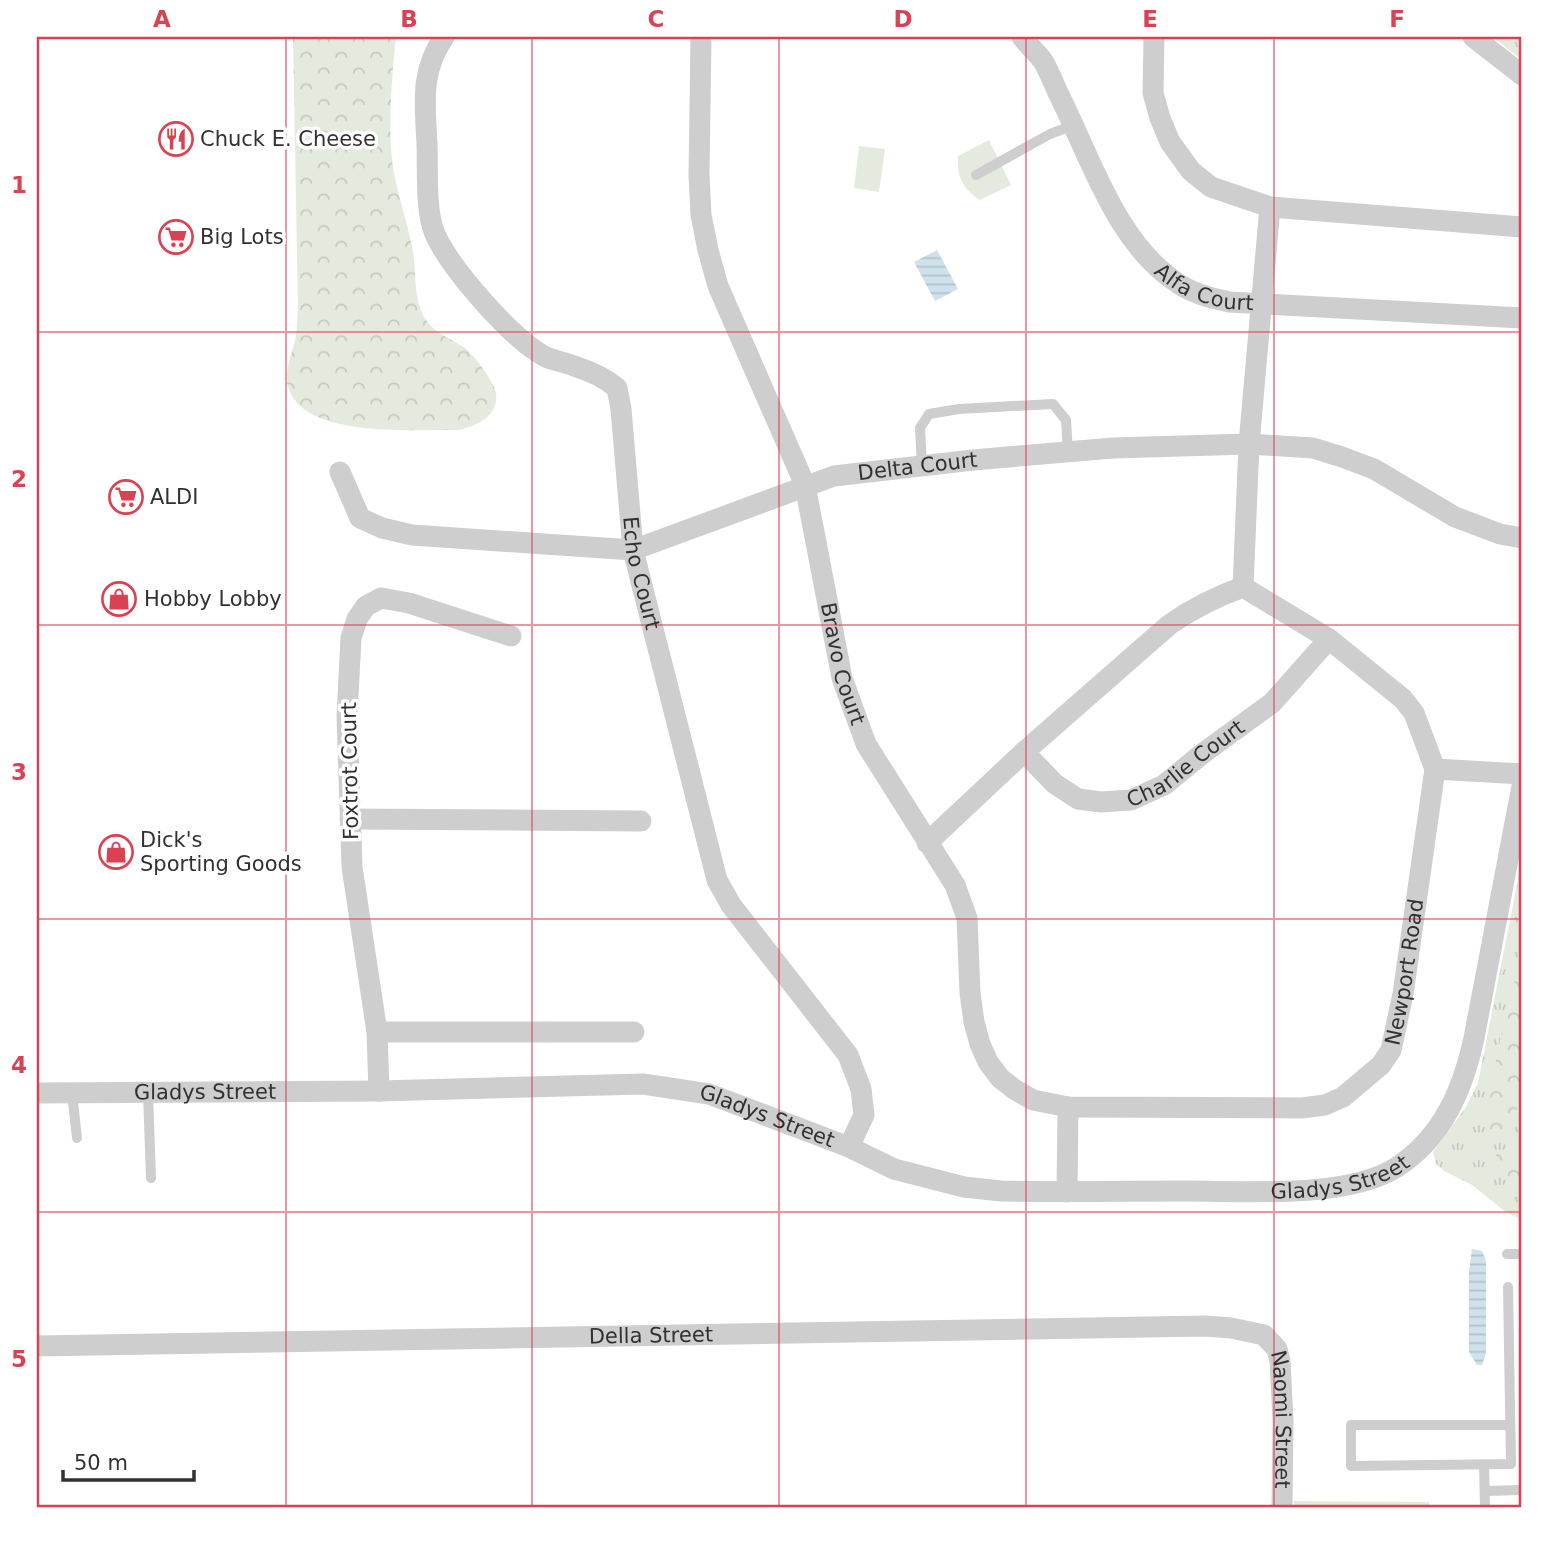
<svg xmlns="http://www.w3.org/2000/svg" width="1559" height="1544" viewBox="0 0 1559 1544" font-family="'DejaVu Sans',sans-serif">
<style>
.grass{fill:url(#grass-tufts)}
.forest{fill:url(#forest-crowns)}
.garden{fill:#e5eade}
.water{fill:url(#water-rules)}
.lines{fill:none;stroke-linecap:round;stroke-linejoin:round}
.lane{stroke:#cecece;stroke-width:10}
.street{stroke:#cecece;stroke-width:21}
.grid{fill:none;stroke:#da4253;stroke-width:2;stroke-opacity:0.55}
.labels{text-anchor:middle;stroke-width:7;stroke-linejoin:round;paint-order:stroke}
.poi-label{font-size:21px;fill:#313131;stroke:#fff;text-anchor:start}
.street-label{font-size:21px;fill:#313131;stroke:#fff}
.neatline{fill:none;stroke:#da4253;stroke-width:2.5}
.grid-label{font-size:23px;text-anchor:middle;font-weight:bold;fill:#da4253}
</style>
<defs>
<pattern id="grass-tufts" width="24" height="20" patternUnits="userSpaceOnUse" patternTransform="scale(1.75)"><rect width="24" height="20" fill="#e5eade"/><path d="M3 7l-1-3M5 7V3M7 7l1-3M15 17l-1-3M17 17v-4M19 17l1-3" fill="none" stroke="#c5c9bf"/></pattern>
<pattern id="forest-crowns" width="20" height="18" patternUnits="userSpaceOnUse" patternTransform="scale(1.75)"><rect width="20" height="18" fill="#e5eade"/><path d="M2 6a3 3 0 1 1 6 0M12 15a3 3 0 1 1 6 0" fill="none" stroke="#c5c9bf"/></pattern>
<pattern id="water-rules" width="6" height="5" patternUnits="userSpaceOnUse" patternTransform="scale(1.75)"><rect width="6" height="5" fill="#cfe1eb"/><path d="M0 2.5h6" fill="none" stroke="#b2c2ca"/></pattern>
</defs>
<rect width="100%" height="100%" fill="#fff"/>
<!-- grass -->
<g class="grass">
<polygon points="1493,37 1522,37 1522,60"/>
<polygon points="1522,859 1522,1220 1507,1213 1472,1185 1444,1171 1436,1164 1433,1152 1466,1107 1478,1083"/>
<polygon points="1294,1501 1429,1502 1429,1507 1294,1507"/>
</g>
<!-- forest -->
<g class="forest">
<path d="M 293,37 L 396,37 C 392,77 388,120 392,160 C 396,194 410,226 414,259 C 416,279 414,299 424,317 C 434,334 452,338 466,349 C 475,357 494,381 496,393 C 499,417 476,426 458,430 C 415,429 298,440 287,383 C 285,368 293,351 296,336 C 297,327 297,318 298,309 Z"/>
<path d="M 1522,963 C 1522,995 1526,1111 1509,1133 L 1499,1135 L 1490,1129 L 1485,1114 L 1509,996 Z"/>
<polygon points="1503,1151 1512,1151 1522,1156 1522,1185 1505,1180 1494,1167 1496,1154"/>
</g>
<!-- garden -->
<g class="garden">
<path d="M 989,140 L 1011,185 L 980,200 C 963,190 956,175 958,156 Z"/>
<polygon points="859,146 885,149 879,192 854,188"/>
</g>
<!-- water -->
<g class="water">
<polygon points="937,250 958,289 935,301 914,262"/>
<polygon points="1472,1249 1482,1251 1486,1261 1486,1353 1482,1365 1477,1365 1469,1352 1469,1272"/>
</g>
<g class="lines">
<!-- lane -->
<g class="lane">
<polyline points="976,175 1050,134 1074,125"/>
<polyline points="922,466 920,428 929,414 959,409 1053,404 1066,420 1068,452"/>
<polyline points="72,1093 77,1138"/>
<polyline points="148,1093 151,1178"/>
<polyline points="1507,1254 1522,1254"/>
<polyline points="1508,1287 1511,1464 1351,1466 1351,1425 1510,1425"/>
<polyline points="1484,1465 1485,1507"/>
<polyline points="1485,1491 1522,1490"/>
</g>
<!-- street -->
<g class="street">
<path id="s1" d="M 444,37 C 420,72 425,103 427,144 C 428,170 425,211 435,234 C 450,268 511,338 544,356 C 553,361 565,362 574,366 C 590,371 604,377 617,388 L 621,409 L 633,550 L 717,880 L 731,905 L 848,1055 L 861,1089 L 864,1115 L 849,1147"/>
<path id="s2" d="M 701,37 L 699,175 L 701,215 L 708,250 L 718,286 L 805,485 L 842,678 L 866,744 L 955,885 L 967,918 L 970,993 L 974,1022 L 980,1044 L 988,1062 L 1000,1078 L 1014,1089 L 1033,1100 L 1068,1107 L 1302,1108 L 1325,1105 L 1343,1097 L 1381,1065 L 1391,1050 L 1403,994 L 1435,769 L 1414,713 L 1403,699 L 1329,639 L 1243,587 C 1215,597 1193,608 1169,625 L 1024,752 L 927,843"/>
<path id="s3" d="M 1022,37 C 1028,45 1037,53 1043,61 C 1049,71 1054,84 1059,95 C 1091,158 1116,244 1179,284 C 1194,294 1212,298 1229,302 L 1522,318"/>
<polyline points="1154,37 1153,93 1160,118 1170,142 1191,171 1211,187 1270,207 1522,227"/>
<polyline points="1473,37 1522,75"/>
<path id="s4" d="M 340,472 L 360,518 L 382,528 L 412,535 L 633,550 L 834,476 L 973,460 L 1113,448 L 1249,444 L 1313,448 L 1342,457 L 1374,469 L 1455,517 L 1500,534 L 1522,538"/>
<polyline points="1243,587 1249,444 1270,207"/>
<path id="s5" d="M 1024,752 L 1055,784 L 1078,799 L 1101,802 L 1131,800 L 1164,785 L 1202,754 L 1272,703 L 1329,639"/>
<polyline points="1435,769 1522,774"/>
<polyline points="350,819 641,821"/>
<polyline points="377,1032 634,1032"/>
<polyline points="379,1091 377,1032 352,867 347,716 351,638 357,619 366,606 381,598 409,603 511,636"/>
<path id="s6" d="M 37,1093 L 379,1091 L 643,1084 L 709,1094 L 849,1147 L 894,1169 L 964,1187 L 1001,1191 C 1063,1192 1125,1191 1187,1191 C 1245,1191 1348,1199 1397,1167 C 1443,1137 1463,1089 1474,1038 L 1522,786"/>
<polyline points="1067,1192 1068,1107"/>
<path id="s7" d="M 37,1346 L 1205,1326 L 1231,1328 L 1264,1335 L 1277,1349 L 1280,1361 L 1283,1421 L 1282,1507"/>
</g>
</g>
<!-- grid -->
<path class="grid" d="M 286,37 L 286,1507M 532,37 L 532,1507M 779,37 L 779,1507M 1026,37 L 1026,1507M 1274,37 L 1274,1507M 37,332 L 1522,332M 37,625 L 1522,625M 37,919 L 1522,919M 37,1212 L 1522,1212"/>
<!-- icons -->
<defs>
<g id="restaurant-ring" transform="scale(1.75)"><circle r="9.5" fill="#fff" stroke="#da4253" stroke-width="1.5"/><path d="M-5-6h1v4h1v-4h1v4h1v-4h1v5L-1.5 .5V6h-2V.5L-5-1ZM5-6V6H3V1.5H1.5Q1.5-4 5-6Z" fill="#da4253"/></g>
<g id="supermarket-ring" transform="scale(1.75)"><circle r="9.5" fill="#fff" stroke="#da4253" stroke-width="1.5"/><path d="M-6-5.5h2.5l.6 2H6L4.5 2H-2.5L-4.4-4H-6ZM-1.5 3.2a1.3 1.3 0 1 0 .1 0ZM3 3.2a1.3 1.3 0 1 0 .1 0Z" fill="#da4253"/></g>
<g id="shop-ring" transform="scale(1.75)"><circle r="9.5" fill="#fff" stroke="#da4253" stroke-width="1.5"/><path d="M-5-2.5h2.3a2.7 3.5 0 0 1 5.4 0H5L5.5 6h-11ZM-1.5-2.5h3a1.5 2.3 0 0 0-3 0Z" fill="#da4253"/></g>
</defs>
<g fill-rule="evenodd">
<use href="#restaurant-ring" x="176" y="139"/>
<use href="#supermarket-ring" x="176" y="237"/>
<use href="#supermarket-ring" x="126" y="497"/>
<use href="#shop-ring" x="119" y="599"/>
<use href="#shop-ring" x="116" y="852"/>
</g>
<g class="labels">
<!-- poi labels -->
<g class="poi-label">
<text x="200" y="146">Chuck E. Cheese</text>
<text x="200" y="244">Big Lots</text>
<text x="150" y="504">ALDI</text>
<text x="144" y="606">Hobby Lobby</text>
<text x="140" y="847">Dick's<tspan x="140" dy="24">Sporting Goods</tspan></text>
</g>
<!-- street labels -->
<g class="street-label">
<text dy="7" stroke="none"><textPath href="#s3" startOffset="322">Alfa Court</textPath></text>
<text dy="7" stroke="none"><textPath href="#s4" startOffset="625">Delta Court</textPath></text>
<text dy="7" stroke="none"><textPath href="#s1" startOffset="634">Echo Court</textPath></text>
<text dy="7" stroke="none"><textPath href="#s2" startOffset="651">Bravo Court</textPath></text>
<text dy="7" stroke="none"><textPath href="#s5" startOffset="191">Charlie Court</textPath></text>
<text transform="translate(350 771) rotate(-91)" y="7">Foxtrot Court</text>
<text dy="7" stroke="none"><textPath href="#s2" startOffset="1603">Newport Road</textPath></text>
<text dy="7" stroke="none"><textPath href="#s6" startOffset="168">Gladys Street</textPath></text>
<text dy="7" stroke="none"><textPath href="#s6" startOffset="735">Gladys Street</textPath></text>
<text dy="7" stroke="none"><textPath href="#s6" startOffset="1323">Gladys Street</textPath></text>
<text dy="7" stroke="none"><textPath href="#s7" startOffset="614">Della Street</textPath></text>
<text dy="7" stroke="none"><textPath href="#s7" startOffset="1318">Naomi Street</textPath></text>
</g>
</g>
<!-- border -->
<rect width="1559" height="1544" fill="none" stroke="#ffffff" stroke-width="77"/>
<!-- scale -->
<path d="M63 1470v10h131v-10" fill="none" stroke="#313131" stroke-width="3.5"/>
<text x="74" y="1470" font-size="21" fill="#313131" stroke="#ffffff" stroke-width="5" paint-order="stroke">50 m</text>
<rect x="38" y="38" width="1482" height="1468" class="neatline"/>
<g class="grid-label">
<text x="162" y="27">A</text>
<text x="409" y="27">B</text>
<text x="656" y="27">C</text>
<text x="903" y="27">D</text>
<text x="1150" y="27">E</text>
<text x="1397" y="27">F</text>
<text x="19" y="193">1</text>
<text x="19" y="487">2</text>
<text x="19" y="780">3</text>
<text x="19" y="1073">4</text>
<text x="19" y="1367">5</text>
</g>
</svg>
